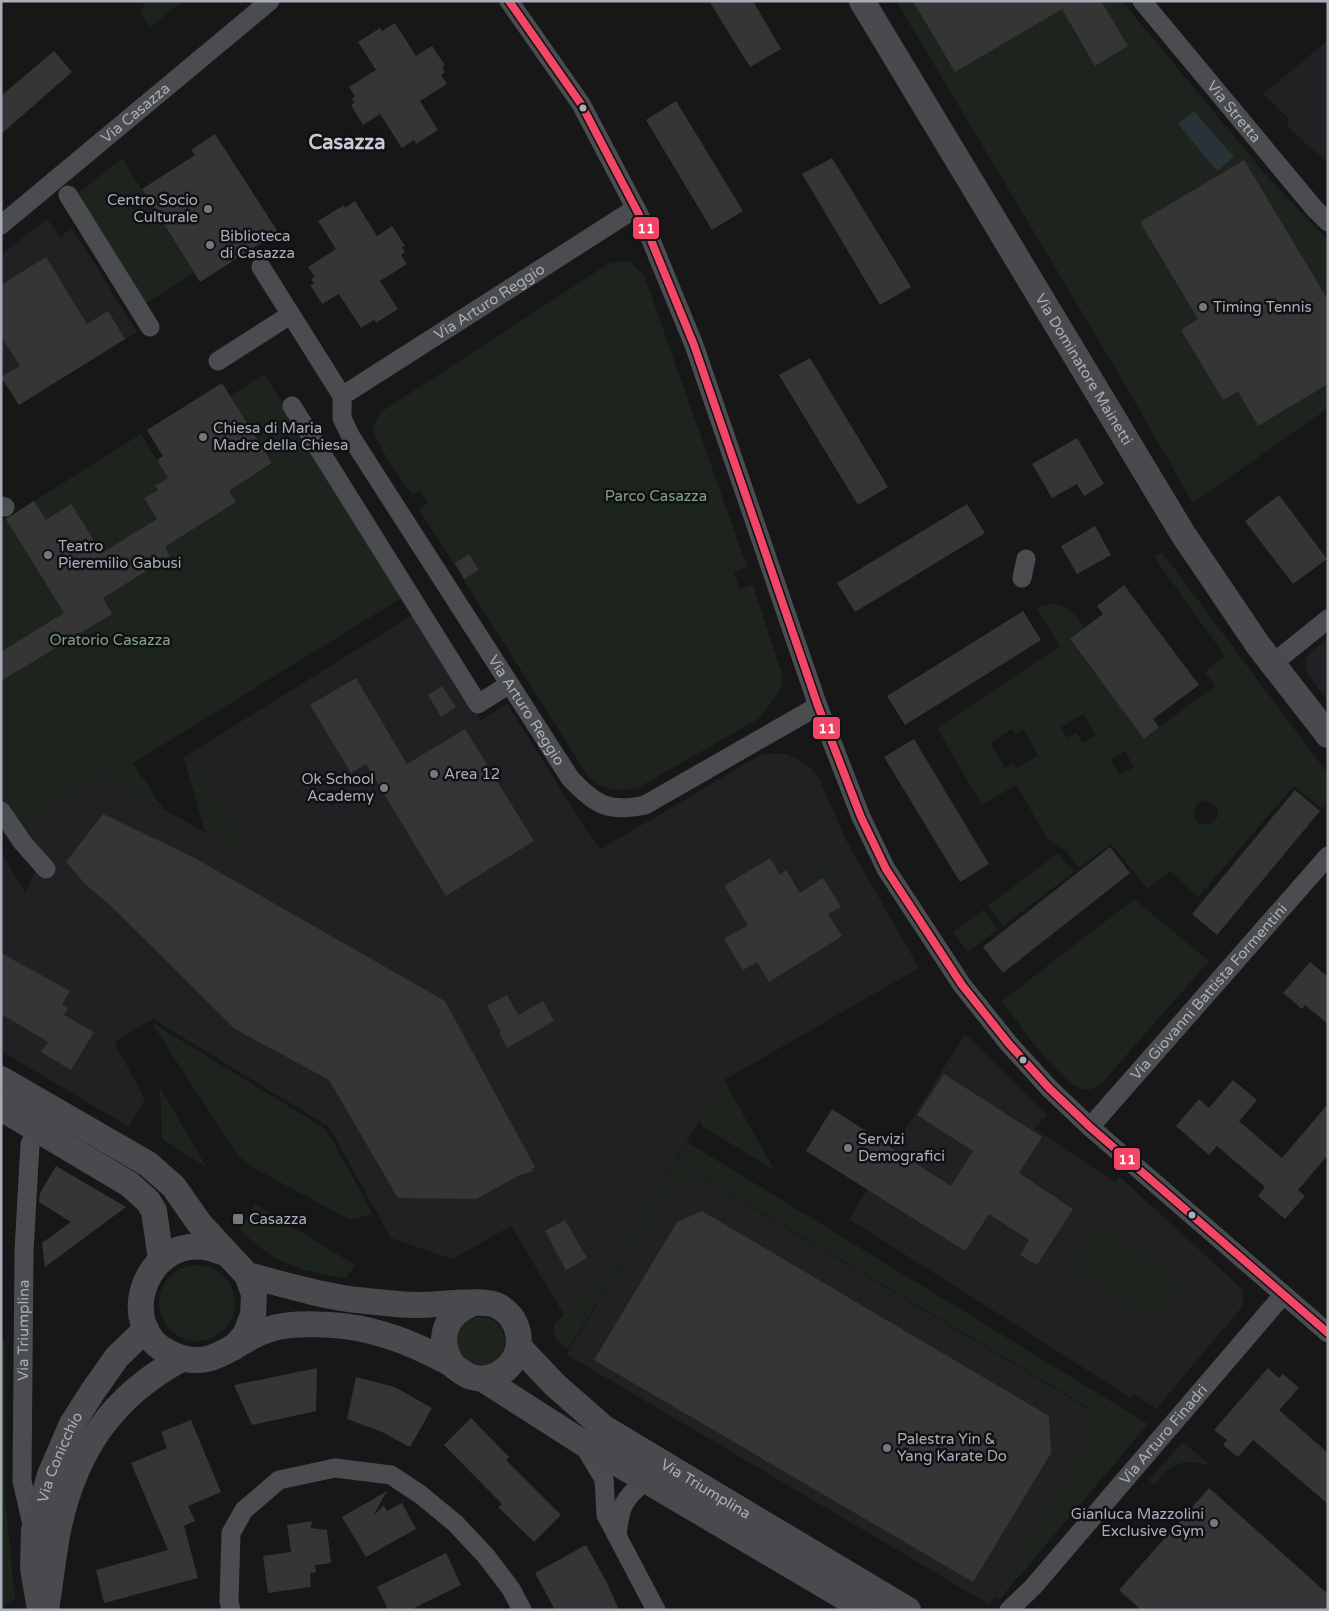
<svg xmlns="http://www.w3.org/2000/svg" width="1329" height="1611" viewBox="0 0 1329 1611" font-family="'Varela Round',sans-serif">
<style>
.built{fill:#212123;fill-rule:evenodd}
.green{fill:#1d241e;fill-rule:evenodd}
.water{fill:#2a3239}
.building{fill:#353536}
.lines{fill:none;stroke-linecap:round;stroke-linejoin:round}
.street{stroke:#4b4c50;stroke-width:19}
.secondary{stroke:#4a4a4e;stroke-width:26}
.bus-1-casing{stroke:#111113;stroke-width:11}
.bus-1{stroke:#f34667;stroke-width:8}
.bus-dot{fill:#a8adb8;stroke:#111113;stroke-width:2}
.poi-dot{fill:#757880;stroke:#111113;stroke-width:2}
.labels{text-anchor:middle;stroke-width:5;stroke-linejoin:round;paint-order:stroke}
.street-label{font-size:15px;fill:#a8adb8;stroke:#111113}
.poi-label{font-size:15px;fill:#a8adb8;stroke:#111113;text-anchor:start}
.park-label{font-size:15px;fill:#7fa381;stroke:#111113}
.district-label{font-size:20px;font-weight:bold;fill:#c9ccd4;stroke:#111113}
.line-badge{stroke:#111113;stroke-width:2}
.badge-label{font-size:14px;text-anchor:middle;font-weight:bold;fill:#fff}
</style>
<rect width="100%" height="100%" fill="#171717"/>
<!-- built -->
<g class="built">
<polygon points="1328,40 1328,164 1286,125 1290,120 1263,94"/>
<polygon points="47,219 60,237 72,228 137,332 19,405 1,377 1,255"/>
<path d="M 414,614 L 481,720 L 507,704 L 587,831 L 601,849 L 762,754 L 786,754 L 800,760 L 812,770 L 820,780 L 846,840 L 919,968 L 724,1080 L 601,1282 L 564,1315 L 511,1226 L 452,1259 L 391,1238 L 329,1127 L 153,1019 L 114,1042 L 145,1099 L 129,1127 L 1,1051 L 1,852 L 25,892 L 43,856 L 23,822 L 98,775 L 251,856 L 187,755 ZM 827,861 L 832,870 L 800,889 L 795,881 Z"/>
<polygon points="1328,637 1328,702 1307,673 1305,664 1307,657 1313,650"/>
<polygon points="965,1034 1047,1115 1034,1128 1115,1182 1120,1177 1241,1288 1244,1302 1241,1308 1156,1409 1134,1394 1131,1398 849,1219"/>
<polygon points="695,1177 701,1177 1089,1409 1084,1449 990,1605 566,1354 664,1197 675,1187"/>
</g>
<!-- green -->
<g class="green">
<polygon points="145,1 182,1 150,27 141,15"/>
<polygon points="896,1 1122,1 1271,181 1328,240 1328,408 1193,503 1119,374"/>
<polygon points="122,158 194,273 145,304 76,195"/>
<path d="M 621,261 L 630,262 L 644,275 L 747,567 L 734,572 L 740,589 L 753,585 L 782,675 L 782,685 L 778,694 L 758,719 L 639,787 C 619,792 604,791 589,778 L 419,509 L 428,503 L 420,491 L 412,495 C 403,482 375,443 374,430 C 373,423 378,417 381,412 L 608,264 Z"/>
<polygon points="264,374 403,597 133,763 164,810 98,775 23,822 44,856 38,852 1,800 1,522 141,434 168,478 156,486 157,490 144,499 152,511 165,502 165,547 236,502 229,491 272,464 230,396"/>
<path d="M 1162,552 L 1328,774 L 1328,802 L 1322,809 L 1294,786 L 1198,897 L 1170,871 L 1147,889 L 1111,844 L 1079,868 L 1067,852 L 1048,839 L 1016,785 L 982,805 L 937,728 L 1060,646 L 1036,608 C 1060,598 1072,609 1085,628 L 1070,640 L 1144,738 L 1215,686 L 1205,672 L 1225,656 L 1154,557 ZM 1083,714 L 1096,735 L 1083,743 L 1076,733 L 1067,738 L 1061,727 ZM 1012,729 L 1016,734 L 1023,729 L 1038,755 L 1017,768 L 1013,763 L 1005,768 L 990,743 ZM 1125,751 L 1134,767 L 1119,775 L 1110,759 ZM 1206,800 L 1217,808 L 1218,816 C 1213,825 1206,826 1197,822 L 1193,812 L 1198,803 Z"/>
<polygon points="187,755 252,857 205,832 184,758"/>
<polygon points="1058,853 1074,872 1003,926 988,906"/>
<polygon points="827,861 832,869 800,889 795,881"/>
<path d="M 1134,899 L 1209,961 L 1101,1084 C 1095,1087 1091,1091 1083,1089 C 1062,1085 1017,1021 1002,1001 Z"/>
<polygon points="983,910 998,929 968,952 953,932"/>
<polygon points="151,1022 326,1129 373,1214 350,1220 254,1168 238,1156"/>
<polygon points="724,1080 774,1170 702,1126 700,1120"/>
<polygon points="160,1088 207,1168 162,1139"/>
<path d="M 687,1142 L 1148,1424 L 999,1600 L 995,1597 L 1084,1449 L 1089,1408 L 702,1177 L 687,1180 L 664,1197 L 568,1349 C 558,1343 552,1338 554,1324 L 601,1282 Z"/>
<path d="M 255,1204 L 355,1265 L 346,1278 C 299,1271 275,1264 240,1230 Z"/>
<polygon points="1096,1224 1181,1278 1154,1322 1068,1268"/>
<circle cx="197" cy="1303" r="38"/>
<circle cx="481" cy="1341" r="24"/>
<polygon points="1,1340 5,1340 5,1496 15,1599 1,1608"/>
<path d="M 1183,1442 L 1212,1467 C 1183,1457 1173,1462 1154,1485 L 1149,1480 Z"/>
</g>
<!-- water -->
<polygon class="water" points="1194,111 1234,157 1217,171 1178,124"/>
<!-- building -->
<g class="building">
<polygon points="709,1 753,1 781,49 750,67"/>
<polygon points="913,1 1101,1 1128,46 1095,66 1062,9 955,72"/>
<polygon points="395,23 416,56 432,46 445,65 442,67 445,72 441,75 447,84 420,101 438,130 416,144 414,140 402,148 380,114 363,125 351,105 354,103 352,99 355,96 349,87 376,70 358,42 380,28 382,31"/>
<polygon points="54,51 72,72 1,134 1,96"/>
<polygon points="676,101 743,211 712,230 646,120"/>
<polygon points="215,134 278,232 200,282 142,189 195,155 191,150"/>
<polygon points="832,158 911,287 880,305 802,174"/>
<polygon points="1244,160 1328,300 1328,384 1258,426 1238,391 1223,400 1181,330 1198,319 1140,222"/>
<polygon points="355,201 377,236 392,226 405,246 402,247 405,252 401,255 407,264 380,281 398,309 376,323 374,320 361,328 339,294 322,304 310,285 314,284 311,279 315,277 308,267 336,249 318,221 344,205 345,208"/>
<polygon points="46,257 87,324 108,311 125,339 19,405 1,377 20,366 1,336 1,285"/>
<polygon points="810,358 888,487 858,505 779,375"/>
<polygon points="222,383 272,463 229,491 236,502 165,547 170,556 103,598 112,614 1,681 1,652 64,613 6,519 34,501 46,520 71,504 102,553 157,519 144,498 158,490 155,486 168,478 157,460 163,456 147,430"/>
<polygon points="1077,438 1104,484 1084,496 1077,484 1052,498 1032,464"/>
<polygon points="1279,495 1327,559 1293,584 1245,521"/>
<polygon points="967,504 985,533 855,612 837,583"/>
<polygon points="1095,526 1111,555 1077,574 1061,546"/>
<polygon points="469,554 479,570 464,579 455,563"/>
<polygon points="1124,585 1199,685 1153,719 1159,727 1144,739 1070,639 1103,614 1097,606"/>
<polygon points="1023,611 1041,640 905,725 887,696"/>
<polygon points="356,678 407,764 465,729 534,841 446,896 366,764 351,773 310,705"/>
<polygon points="442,686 456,707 441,717 428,695"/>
<polygon points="914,739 989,864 960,882 884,757"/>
<polygon points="1295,790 1320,811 1217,935 1192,914"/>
<polygon points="103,814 191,856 445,1001 535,1167 532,1169 534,1171 520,1175 476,1199 398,1198 329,1080 235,1029 110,905 87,886 66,862"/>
<polygon points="1110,847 1130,873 1003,973 983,947"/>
<polygon points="770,858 780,875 786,870 800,893 823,878 841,907 828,914 842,936 769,982 757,962 743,970 724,939 748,925 724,886"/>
<polygon points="1,953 70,991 62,1004 68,1008 64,1015 94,1032 71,1070 41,1052 48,1042 1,1014"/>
<polygon points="1310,962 1328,977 1328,1024 1305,1005 1302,1009 1283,993"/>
<polygon points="507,995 518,1015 543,1001 554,1021 507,1048 499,1033 501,1032 487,1006"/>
<polygon points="944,1074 1042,1137 1019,1173 1073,1209 1037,1265 1020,1255 1029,1240 989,1214 965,1251 806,1151 832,1109 951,1186 973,1151 917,1115"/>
<polygon points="1233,1080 1257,1100 1239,1121 1282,1158 1328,1104 1328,1155 1298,1190 1305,1196 1285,1219 1258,1196 1265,1187 1217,1146 1209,1155 1176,1126 1199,1099 1209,1108"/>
<polygon points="56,1166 126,1207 45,1267 42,1243 71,1222 39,1202 40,1193"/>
<polygon points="702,1211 1049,1416 1051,1453 973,1582 594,1360 677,1222"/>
<polygon points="565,1220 587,1258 566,1270 545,1231"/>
<polygon points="317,1368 316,1411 252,1425 234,1385"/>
<polygon points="1268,1368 1279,1378 1283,1374 1299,1388 1279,1410 1328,1453 1328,1504 1253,1440 1238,1457 1223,1445 1227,1440 1214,1430"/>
<polygon points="356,1377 395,1387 432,1408 410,1447 382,1432 347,1419"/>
<polygon points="471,1418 509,1457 506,1460 561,1515 534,1542 498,1507 502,1504 444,1445"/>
<polygon points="191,1420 221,1492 188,1506 195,1521 184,1526 198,1578 104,1603 96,1570 168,1550 131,1463 167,1448 161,1432"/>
<polygon points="1209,1488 1328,1594 1328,1610 1141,1610 1119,1590"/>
<polygon points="387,1491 373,1516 384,1505 387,1511 402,1503 416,1529 366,1557 342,1517"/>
<polygon points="312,1521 311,1528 327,1530 331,1563 315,1565 316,1572 310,1573 311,1587 268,1593 263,1556 291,1552 287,1525"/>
<polygon points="586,1545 606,1581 619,1610 555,1610 535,1573"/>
<polygon points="446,1553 461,1585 410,1610 388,1610 377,1587"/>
</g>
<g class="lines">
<!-- street -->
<g class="street">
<polyline points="509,1 581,104 646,228 694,345 818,706 861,817 886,869 962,985 1009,1044 1049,1088 1090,1127 1328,1333"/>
<path id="s1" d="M 1142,1 L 1314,208 L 1328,222"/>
<polyline points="68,195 150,327"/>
<path id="s2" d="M 1,225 L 270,1"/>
<path id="s3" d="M 261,267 L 342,396 L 342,418 L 351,437 L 570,778 C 595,805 609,813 645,805 L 818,706"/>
<polyline points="218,361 290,315"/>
<path id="s4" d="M 342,396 L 636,208"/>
<polyline points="292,406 478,704 505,687"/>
<polyline points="1,506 5,507"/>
<polyline points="1022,578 1026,559"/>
<polyline points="1272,664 1328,619"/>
<polyline points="1,811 23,843 46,869"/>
<path id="s5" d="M 1090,1127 L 1328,856"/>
<polyline points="583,1444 604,1479 606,1515 656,1610"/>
<path id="s6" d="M 33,1529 L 22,1481 L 24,1251 L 30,1144 L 37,1129"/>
<path d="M 617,1536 C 620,1507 623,1498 646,1481"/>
<polyline points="231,1610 229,1601 231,1533 244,1510 279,1480 335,1468 391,1475 421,1495 455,1523 486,1556 511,1589 522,1610"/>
<path id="s7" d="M 1009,1610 L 1033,1587 L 1283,1295"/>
</g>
<!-- secondary -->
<g class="secondary">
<path id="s8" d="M 862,1 L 1183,534 L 1258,645 L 1328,735"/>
<polyline points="1,1079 148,1164 174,1187 199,1223 247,1275 254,1294 253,1315 245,1335 233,1348"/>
<polyline points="1,1108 129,1184 148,1201 154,1211 161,1259"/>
<path d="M 225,1253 C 218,1251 211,1248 204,1247 C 145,1239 115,1326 169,1353 C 213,1375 233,1340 270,1329 C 292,1322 334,1324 357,1328 C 392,1335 415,1345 446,1361 C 456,1366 461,1374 472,1377 C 484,1381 499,1376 508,1367 C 526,1349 521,1316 496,1305 C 481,1299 437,1305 418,1305 C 398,1305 377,1302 357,1300 C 320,1296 283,1284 247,1275"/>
<path id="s9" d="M 519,1347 L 555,1385 L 604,1428 L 908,1610"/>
<path d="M 451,1363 C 437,1338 445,1315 471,1304"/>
<polyline points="483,1379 583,1443 866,1610"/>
<path d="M 46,1609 C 51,1581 53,1553 59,1526 C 76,1449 113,1396 181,1359"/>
<path id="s10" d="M 40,1610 L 33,1568 L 34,1531 L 50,1475 L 72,1424 L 93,1391 L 117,1357 L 146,1329"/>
</g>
<!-- bus-1 casing -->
<g class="bus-1-casing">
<polyline id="bus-1" points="509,1 581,104 646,228 694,345 818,706 861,817 886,869 962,985 1009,1044 1049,1088 1090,1127 1328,1333"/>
</g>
<!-- bus-1 -->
<use href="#bus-1" class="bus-1"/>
</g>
<!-- markers -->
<g class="bus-dot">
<circle cx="583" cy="108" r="4.5"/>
<circle cx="1023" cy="1060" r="4.5"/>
<circle cx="1192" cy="1215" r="4.5"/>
</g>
<g class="poi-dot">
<circle cx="208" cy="209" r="5"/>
<circle cx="210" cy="245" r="5"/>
<circle cx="1203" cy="307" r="5"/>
<circle cx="203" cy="437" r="5"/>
<circle cx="48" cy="555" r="5"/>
<circle cx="434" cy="774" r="5"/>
<circle cx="384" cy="788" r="5"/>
<circle cx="848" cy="1148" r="5"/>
<rect x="232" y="1213" width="12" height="12" rx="2.5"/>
<circle cx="887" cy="1448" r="5"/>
<circle cx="1214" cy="1523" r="5"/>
</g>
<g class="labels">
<!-- street labels -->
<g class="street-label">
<text dy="5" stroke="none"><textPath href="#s1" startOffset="144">Via Stretta</textPath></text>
<text dy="5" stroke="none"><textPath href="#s2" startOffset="175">Via Casazza</textPath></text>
<text dy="5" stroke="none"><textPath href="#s4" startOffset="175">Via Arturo Reggio</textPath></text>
<text dy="5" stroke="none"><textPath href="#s8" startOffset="430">Via Dominatore Mainetti</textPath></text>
<text dy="5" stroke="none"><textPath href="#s3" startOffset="520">Via Arturo Reggio</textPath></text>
<text dy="5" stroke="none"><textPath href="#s5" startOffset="180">Via Giovanni Battista Formentini</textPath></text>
<text dy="5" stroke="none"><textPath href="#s6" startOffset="200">Via Triumplina</textPath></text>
<text dy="5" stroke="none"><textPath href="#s7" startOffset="234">Via Arturo Finadri</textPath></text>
<text dy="5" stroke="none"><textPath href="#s10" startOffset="158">Via Conicchio</textPath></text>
<text dy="5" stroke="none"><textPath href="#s9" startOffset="236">Via Triumplina</textPath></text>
</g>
<!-- poi labels -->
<g class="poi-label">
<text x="198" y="205" text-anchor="end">Centro Socio<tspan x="198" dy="17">Culturale</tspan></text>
<text x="220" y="241">Biblioteca<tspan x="220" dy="17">di Casazza</tspan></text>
<text x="1213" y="312">Timing Tennis</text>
<text x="213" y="433">Chiesa di Maria<tspan x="213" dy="17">Madre della Chiesa</tspan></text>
<text x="58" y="551">Teatro<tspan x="58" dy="17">Pieremilio Gabusi</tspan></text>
<text x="444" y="779">Area 12</text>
<text x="374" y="784" text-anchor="end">Ok School<tspan x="374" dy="17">Academy</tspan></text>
<text x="858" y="1144">Servizi<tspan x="858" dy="17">Demografici</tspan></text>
<text x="249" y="1224">Casazza</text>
<text x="897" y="1444">Palestra Yin &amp;<tspan x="897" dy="17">Yang Karate Do</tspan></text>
<text x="1204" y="1519" text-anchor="end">Gianluca Mazzolini<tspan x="1204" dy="17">Exclusive Gym</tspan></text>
</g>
<!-- park labels -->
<g class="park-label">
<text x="656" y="501">Parco Casazza</text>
<text x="110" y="645">Oratorio Casazza</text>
</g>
<!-- district labels -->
<g class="district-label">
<text x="347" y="149">Casazza</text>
</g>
</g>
<g class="line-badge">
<rect x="632" y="216" width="28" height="24" rx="5" fill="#f34667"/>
<rect x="812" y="716" width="29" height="24" rx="5" fill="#f34667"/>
<rect x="1113" y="1147" width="28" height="24" rx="5" fill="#f34667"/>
</g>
<g class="badge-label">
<text x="646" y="233">11</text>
<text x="827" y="733">11</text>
<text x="1127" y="1164">11</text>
</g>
<!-- border -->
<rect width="1329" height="1611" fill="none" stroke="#a8adb8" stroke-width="5"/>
</svg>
